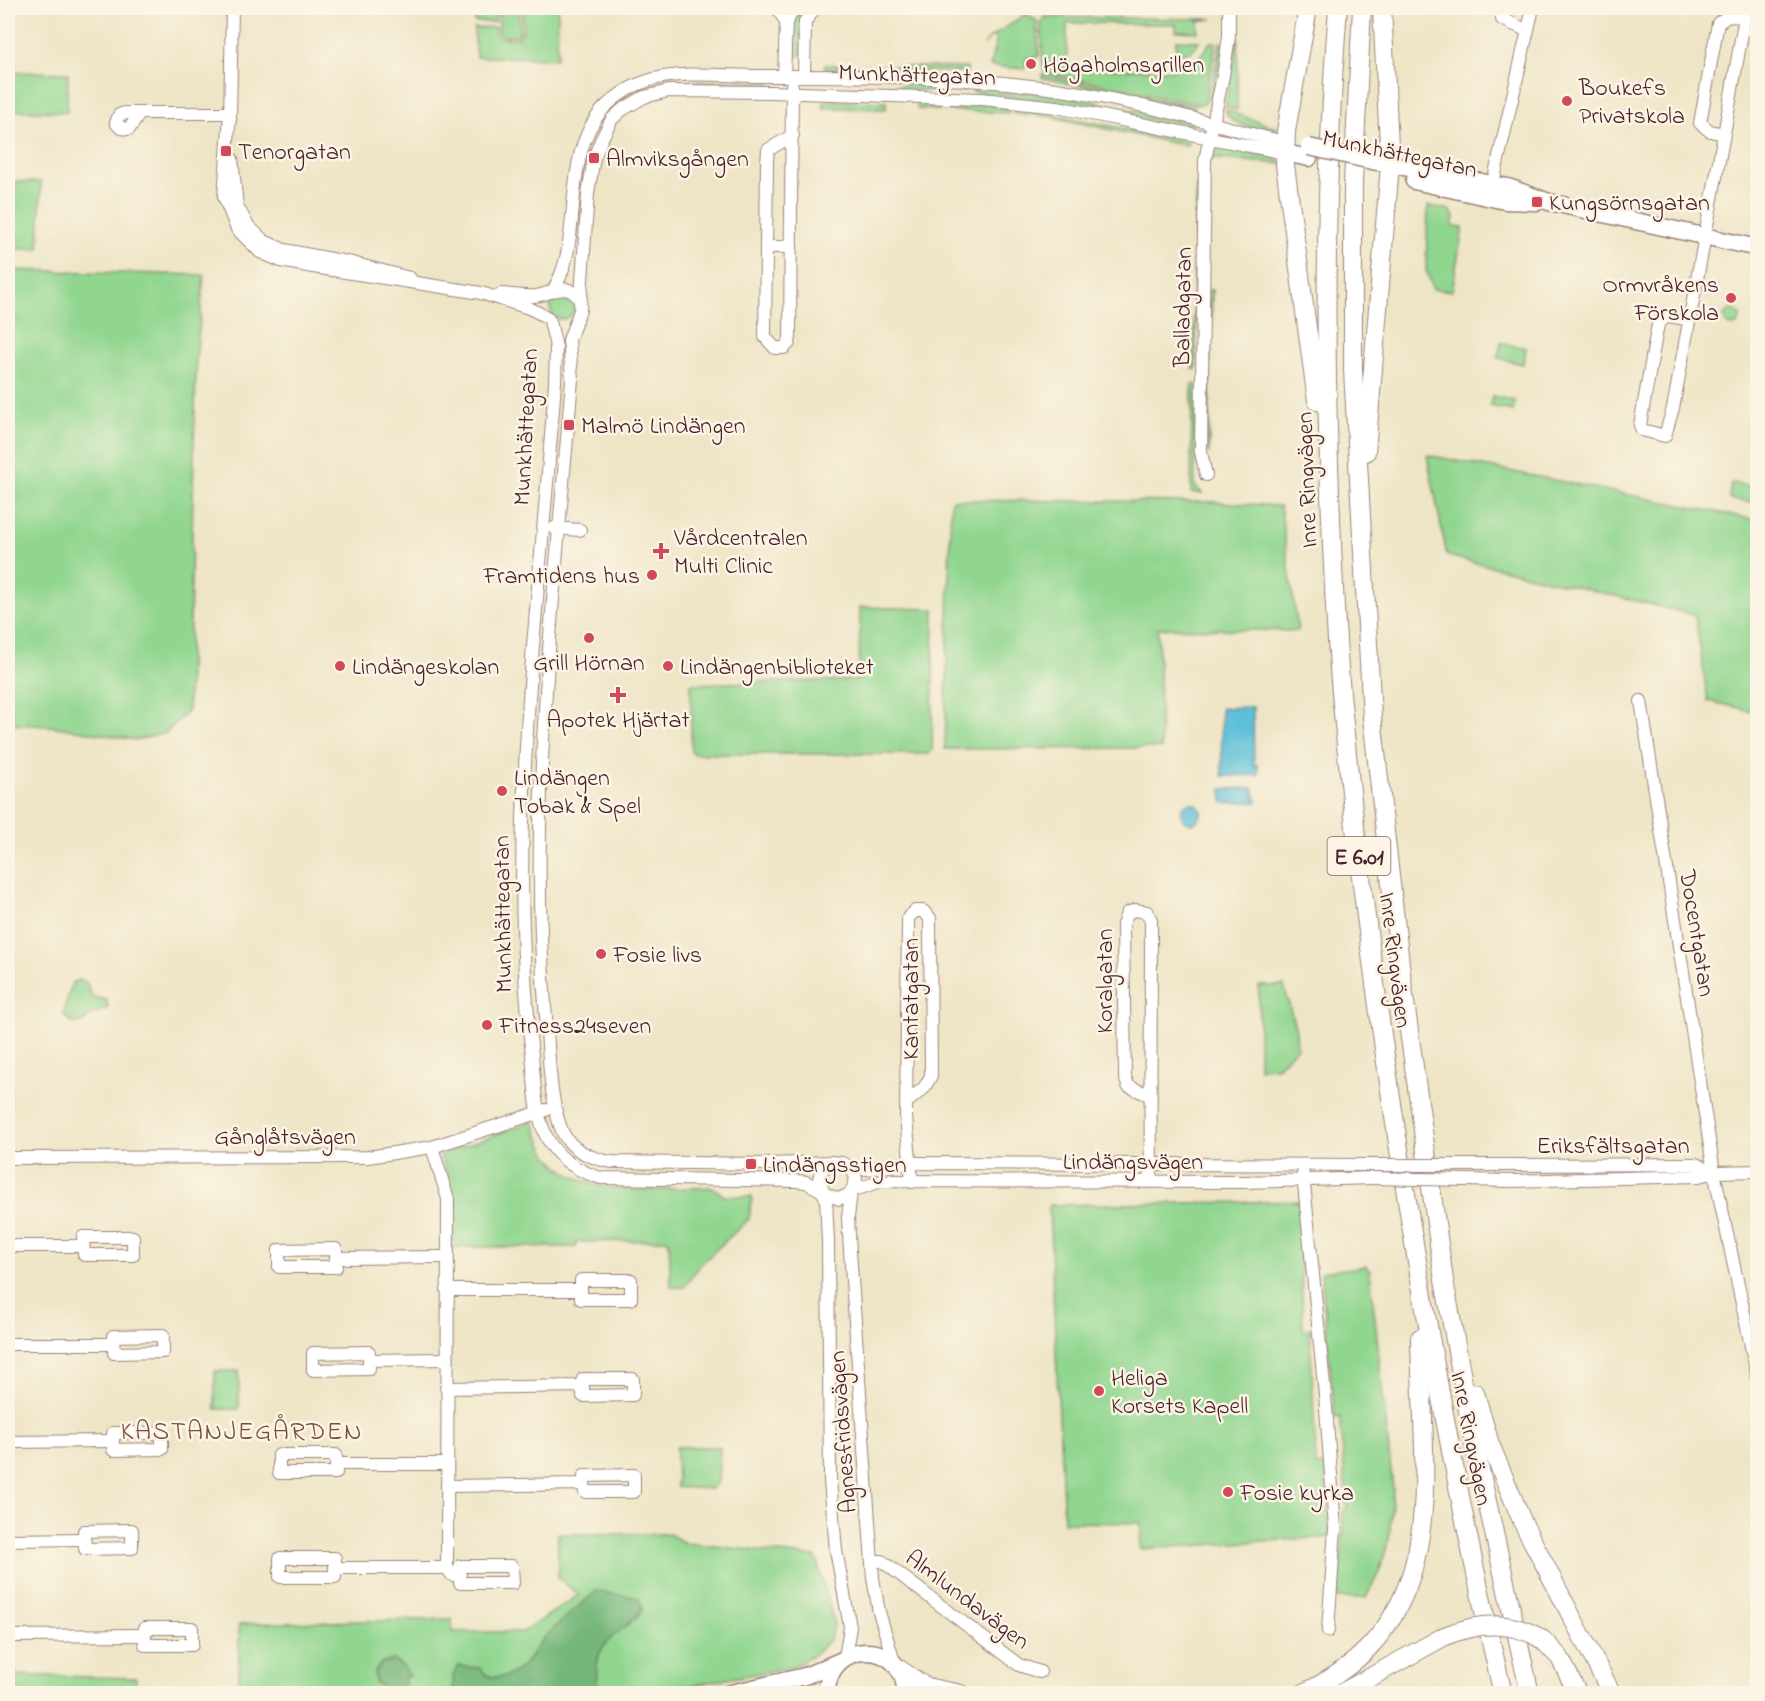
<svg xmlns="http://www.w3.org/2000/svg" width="1765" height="1701" viewBox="0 0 1765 1701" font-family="'Indie Flower',sans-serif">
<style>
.green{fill:#90d68f;stroke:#6d7a5d;stroke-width:1.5}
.forest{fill:#74b77a;stroke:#5f6b52;stroke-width:1.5}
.water{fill:#5bc0d8;stroke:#527082;stroke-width:1.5}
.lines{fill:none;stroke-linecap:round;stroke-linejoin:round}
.minor-casing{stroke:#9c8278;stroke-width:14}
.major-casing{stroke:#9c8278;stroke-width:19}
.highway-casing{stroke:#9c8278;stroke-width:20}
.minor{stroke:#fff;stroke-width:12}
.major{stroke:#fff;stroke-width:16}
.highway{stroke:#fff;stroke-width:18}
.minor-bridge-casing{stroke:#9c8278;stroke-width:14;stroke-linecap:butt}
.major-bridge-casing{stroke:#9c8278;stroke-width:19;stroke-linecap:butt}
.highway-bridge-casing{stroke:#9c8278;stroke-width:20;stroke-linecap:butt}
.minor-bridge{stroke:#fff;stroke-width:12}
.major-bridge{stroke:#fff;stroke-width:16}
.highway-bridge{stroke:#fff;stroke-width:18}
.poi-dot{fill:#d1495b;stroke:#fcf5e5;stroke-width:2}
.labels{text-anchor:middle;stroke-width:5;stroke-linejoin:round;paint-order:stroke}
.shield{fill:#fcf5e5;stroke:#7f5f63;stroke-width:1.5}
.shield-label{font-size:22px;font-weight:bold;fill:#4a1f2b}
.poi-label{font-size:24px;fill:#4a1f2b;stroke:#fcf5e5;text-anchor:start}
.street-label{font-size:24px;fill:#4a1f2b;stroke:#fcf5e5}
.neighbourhood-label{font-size:26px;letter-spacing:1.5px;fill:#784c3f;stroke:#fcf5e5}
</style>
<rect width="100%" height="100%" fill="#fcf5e5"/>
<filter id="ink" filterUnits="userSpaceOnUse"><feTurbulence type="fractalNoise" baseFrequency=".0167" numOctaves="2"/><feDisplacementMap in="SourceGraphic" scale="12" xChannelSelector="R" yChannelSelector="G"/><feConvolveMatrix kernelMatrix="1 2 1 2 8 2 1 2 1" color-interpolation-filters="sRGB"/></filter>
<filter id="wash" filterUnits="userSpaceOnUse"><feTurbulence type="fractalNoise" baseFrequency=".008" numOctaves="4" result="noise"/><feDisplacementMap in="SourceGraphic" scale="24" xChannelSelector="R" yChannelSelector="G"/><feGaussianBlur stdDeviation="1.35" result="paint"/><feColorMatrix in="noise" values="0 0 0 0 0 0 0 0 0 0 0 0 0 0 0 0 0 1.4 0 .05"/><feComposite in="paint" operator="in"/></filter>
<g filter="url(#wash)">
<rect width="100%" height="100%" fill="#eee5c6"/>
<!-- green -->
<g class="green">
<polygon points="475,8 496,8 495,22 475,22"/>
<polygon points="498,8 518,8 520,30 517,35 504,36 499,32"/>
<polygon points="522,8 558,8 557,58 476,57 474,28 495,27 496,34 502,38 518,38 523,30"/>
<polygon points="798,13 801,17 801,56 793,56 793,16"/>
<polygon points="1026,14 1037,21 1039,55 1036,58 1026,58 1025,69 990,66 996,40 995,37 991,37 984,45 989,39"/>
<polygon points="1044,17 1213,19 1198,21 1198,32 1176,31 1176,24 1067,23 1067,68 1175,70 1175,63 1197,60 1211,42 1216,42 1206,102 1202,104 1194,104 1045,72 1043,68 1041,22"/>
<polygon points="1237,39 1238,39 1237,110 1225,107"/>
<polygon points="1176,40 1199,41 1191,52 1176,53"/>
<polygon points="1220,42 1223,44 1213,104 1210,102"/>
<polygon points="825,65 967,68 967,72 830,70 824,70"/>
<polygon points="10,72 68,73 67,112 9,110"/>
<polygon points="1042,74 1195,107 1194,110 1042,78"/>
<path d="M 677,81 L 770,82 L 770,88 L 659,87 L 648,90 L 608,119 L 604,116 C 629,93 643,85 677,81 Z"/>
<polygon points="911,84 964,84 964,91 873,90"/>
<polygon points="974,85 1075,98 1192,123 1191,129 1060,102 973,92"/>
<polygon points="824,101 886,102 886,109 823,108"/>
<polygon points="917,103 939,103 939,110 917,109"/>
<polygon points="943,103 1009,107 1009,113 943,110"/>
<polygon points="1014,107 1188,141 1187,146 1057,118 1013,113"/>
<path d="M 1225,110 L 1277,128 C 1264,134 1228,124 1225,110 Z"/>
<polygon points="1229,148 1274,157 1282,164 1211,158 1216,149"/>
<polygon points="8,182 41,182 39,249 8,249"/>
<polygon points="1196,185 1199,185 1196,369 1193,369"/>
<polygon points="1428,206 1450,210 1454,217 1452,226 1463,227 1452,291 1433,289 1426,270"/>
<polygon points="8,270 204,275 196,362 188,710 166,733 137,740 51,726 8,724"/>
<polygon points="1209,290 1212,290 1210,369 1208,369"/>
<circle cx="562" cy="307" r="12"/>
<circle cx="1732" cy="318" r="8"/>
<polygon points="1501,343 1526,348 1523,364 1498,358"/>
<polygon points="1208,373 1210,373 1209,454 1207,448"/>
<polygon points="1192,384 1196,384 1195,486 1202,493 1191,493"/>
<polygon points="1492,396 1515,401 1513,411 1490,406"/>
<polygon points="1427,455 1757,520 1757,712 1708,701 1695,615 1447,556"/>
<polygon points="1731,483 1757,487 1757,503 1729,499"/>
<polygon points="951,500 1214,502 1280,506 1298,631 1158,628 1161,748 945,749"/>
<polygon points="860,607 934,609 932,751 929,754 695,754 691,752 691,684 859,680"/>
<polygon points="79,980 86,982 92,997 107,1000 108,1008 89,1016 84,1022 72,1023 63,1014 72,983"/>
<polygon points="1259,986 1284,986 1296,1031 1297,1048 1277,1067 1259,1068"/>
<path d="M 533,1121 C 537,1132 541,1145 548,1155 C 582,1202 662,1188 713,1187 L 724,1196 L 752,1197 L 749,1219 L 701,1264 L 684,1287 L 671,1287 L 669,1240 L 576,1242 L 576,1247 L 453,1247 L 454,1196 L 440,1155 Z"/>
<polygon points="1299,1201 1303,1329 1310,1329 1316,1466 1326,1465 1330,1537 1140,1549 1141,1523 1064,1522 1049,1205"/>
<polygon points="1366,1266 1370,1272 1393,1490 1389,1539 1380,1570 1366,1598 1337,1598 1343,1537 1343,1510 1347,1509 1340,1417 1335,1418 1321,1272"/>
<rect x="215" y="1371" width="24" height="38"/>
<polygon points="676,1447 720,1447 718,1482 711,1489 677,1487"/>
<polygon points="558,1534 669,1534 685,1543 816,1557 834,1624 830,1639 814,1655 793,1667 649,1693 8,1694 8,1675 136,1678 136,1693 239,1692 239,1624 452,1619 453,1632 523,1632 579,1595 558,1578"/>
</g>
<!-- forest -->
<g class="forest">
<path d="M 596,1591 L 639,1598 L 642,1610 C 632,1625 613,1632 603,1647 C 595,1659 596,1680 598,1693 L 453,1693 L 453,1676 L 458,1666 L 480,1668 C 492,1687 518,1674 530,1658 C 533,1653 535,1647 540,1642 C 557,1624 577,1608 596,1591 Z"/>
<polygon points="393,1660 403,1666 410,1676 405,1677 405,1693 392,1693 375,1682 374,1672 381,1663"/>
</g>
<!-- water -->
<g class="water">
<polygon points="1253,707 1254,765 1258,765 1258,775 1222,776 1221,708"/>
<polygon points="1253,788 1257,802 1223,803 1222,789"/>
<circle cx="1191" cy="813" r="10"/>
</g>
</g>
<g filter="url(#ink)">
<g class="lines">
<!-- minor casing -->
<g class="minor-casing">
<g id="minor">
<polyline points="777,8 786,22 784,76"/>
<polyline points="1503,8 1502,19 1526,30"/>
<polyline points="786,22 795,8"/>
<polyline points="804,76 805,22 815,8"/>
<polyline points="792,85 790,337 789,343 784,348 775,348 765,337 767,162 768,150 793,135"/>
<polyline points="140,113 129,129 121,128 116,123 119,115 125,113 230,113"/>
<polyline points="230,113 224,197 237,229 260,252 281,261 313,267 481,293 529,308 547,317"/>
<polyline points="230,120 232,8"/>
<polyline points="232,159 237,206 248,226 264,241 284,250 352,263 410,278"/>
<polyline points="1491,191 1533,8"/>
<polyline points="767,247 791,247"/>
<path d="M 554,289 C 585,237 559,157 604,108 C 618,94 634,84 654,79 C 686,71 725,76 758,76 C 857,76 958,75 1056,89 C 1134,101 1211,123 1286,143"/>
<path d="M 501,294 C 512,295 524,297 535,296 C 553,294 568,279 580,301"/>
<polyline points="1688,319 1667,316 1658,324 1640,425 1642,430 1665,436 1673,408 1724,134 1710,131 1700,123 1718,23 1728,16 1745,17 1724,134"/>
<path d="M 550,321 L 556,347 L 555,382 C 540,603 506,825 531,1046 C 535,1077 533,1116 550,1143 C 562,1162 580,1172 601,1178 L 796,1181 L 806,1182 L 822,1191"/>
<polyline points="1206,475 1201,452 1205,160 1223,76 1229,36 1229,8"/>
<polyline points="554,528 580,530"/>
<polyline points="1641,701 1714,1172 1758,1379"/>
<polyline points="907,1102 924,1088 931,1076 930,918 923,911 915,911 908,918 906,1116 912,1182"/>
<polyline points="432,1147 448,1199 447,1568 452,1575 460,1575 460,1583 513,1583 512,1566 460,1566 460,1575"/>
<polyline points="8,1158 368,1157 432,1147 546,1110"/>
<path d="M 833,1162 L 768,1164 L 612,1162 C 593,1159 573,1152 563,1133 C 549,1103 549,1050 546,1017 C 527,804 555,591 572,379 L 569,340 L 580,310 L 588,193 L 594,158 L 601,140 L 612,119 L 622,110 L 644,97 L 669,91 L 771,92 L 982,99 L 1057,107 L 1285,153"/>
<polyline points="1512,1165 1696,1164 1714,1172"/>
<polyline points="851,1168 868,1169 909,1163 1372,1165"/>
<polyline points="1303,1174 1325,1395 1335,1528 1328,1631"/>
<path d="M 1151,1181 C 1150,1094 1151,1007 1151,920 L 1147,912 L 1135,910 L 1127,913 L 1123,925 L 1125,1076 L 1128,1086 L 1151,1096"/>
<polyline points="1512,1181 1699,1176 1714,1172 1758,1171"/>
<polyline points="852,1191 881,1181 1243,1182 1372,1178"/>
<path d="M 823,1193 L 839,1199 L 851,1193 L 856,1179 C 851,1157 823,1157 819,1179 L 826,1199 L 828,1242 L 830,1481 L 836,1550 L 850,1627 L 845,1657"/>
<polyline points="851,1193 848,1217 850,1251 873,1578 879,1612 895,1665"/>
<polygon points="83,1237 133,1237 133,1255 84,1255"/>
<polyline points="8,1246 83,1246"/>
<polyline points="336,1258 336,1267 279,1267 279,1250 336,1249 336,1258 446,1257"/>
<polyline points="447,1290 581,1290 581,1299 631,1299 631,1280 581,1280 581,1290"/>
<polygon points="163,1335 163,1352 114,1353 113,1336"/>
<polyline points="8,1344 113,1344"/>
<polyline points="369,1360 369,1369 313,1370 313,1353 369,1352 369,1360 446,1359"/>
<polyline points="446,1388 583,1386 583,1396 633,1395 633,1379 583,1379 583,1386"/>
<polygon points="113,1433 162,1433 162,1449 113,1450"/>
<polyline points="8,1442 113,1441"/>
<polyline points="336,1464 336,1473 279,1473 279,1455 336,1455 336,1464 446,1464"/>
<polyline points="447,1486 584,1484 585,1492 634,1492 634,1475 584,1476 584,1484"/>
<polygon points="132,1530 132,1548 85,1549 84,1531"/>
<polyline points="8,1540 84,1539"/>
<polyline points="872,1561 882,1561 1019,1665 1040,1672"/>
<polyline points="335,1568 335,1577 280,1577 280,1558 335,1558 335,1568 447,1568"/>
<rect x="145" y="1628" width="47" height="17"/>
<polyline points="8,1636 145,1635"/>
</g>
</g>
<!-- major casing -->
<g class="major-casing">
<g id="major">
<polyline points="1285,153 1309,158"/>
<polyline points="1372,161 1508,187 1549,202 1758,248"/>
<polyline points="1414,181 1505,201 1536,202"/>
<polyline points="727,1694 805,1676 840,1661"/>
<path d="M 827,1694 C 826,1638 907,1638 905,1694"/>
</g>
</g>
<!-- highway casing -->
<g class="highway-casing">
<g id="highway">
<polyline points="1308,8 1286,131 1285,165 1317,401"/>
<path d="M 1338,8 C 1325,170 1324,331 1330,494 C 1333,571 1336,648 1344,724 C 1356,849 1373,974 1391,1097 C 1421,1298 1456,1496 1503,1694"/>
<polyline points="1362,8 1353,182 1353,370 1372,717 1402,981 1444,1280 1474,1443 1530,1694"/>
<polyline points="1366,452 1390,165 1382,8"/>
<polyline points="1475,1393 1490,1444 1523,1523 1612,1694"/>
<polyline points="1543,1640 1560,1658 1578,1694"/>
<polyline points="899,1669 926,1687 961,1694"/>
<path d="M 1302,1694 C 1455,1622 1422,1477 1420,1338"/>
<polyline points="1340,1694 1445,1636"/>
</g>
</g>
<!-- minor -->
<use href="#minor" class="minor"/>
<!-- major -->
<use href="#major" class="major"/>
<!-- highway -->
<use href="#highway" class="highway"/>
<!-- minor-bridge casing -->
<g class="minor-bridge-casing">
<g id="minor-bridge">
<polyline points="1372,1165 1512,1165"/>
<polyline points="1372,1178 1512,1181"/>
</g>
</g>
<!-- major-bridge casing -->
<g class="major-bridge-casing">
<polyline id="major-bridge" points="1309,147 1372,161"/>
</g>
<!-- highway-bridge casing -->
<g class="highway-bridge-casing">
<path id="highway-bridge" d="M 1445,1636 C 1479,1622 1512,1620 1543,1640"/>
</g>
<!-- minor-bridge -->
<use href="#minor-bridge" class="minor-bridge"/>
<!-- major-bridge -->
<use href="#major-bridge" class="major-bridge"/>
<!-- highway-bridge -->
<use href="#highway-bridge" class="highway-bridge"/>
</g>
</g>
<!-- markers -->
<g class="poi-dot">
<circle cx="1031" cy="64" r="6"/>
<circle cx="1567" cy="101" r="6"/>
<rect x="220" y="145" width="12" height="12" rx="3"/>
<rect x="588" y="152" width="12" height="12" rx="3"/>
<rect x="1531" y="196" width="12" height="12" rx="3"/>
<circle cx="1731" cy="298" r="6"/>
<rect x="563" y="419" width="12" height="12" rx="3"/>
<path d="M658 542h6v6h6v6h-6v6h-6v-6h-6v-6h6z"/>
<circle cx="652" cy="575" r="6"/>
<circle cx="589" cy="638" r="6"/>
<circle cx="340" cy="666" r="6"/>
<circle cx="668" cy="666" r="6"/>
<path d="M615 686h6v6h6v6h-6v6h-6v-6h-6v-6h6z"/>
<circle cx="502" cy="791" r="6"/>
<circle cx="601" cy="954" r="6"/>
<circle cx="487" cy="1025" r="6"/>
<rect x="745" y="1158" width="12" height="12" rx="3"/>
<circle cx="1099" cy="1391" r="6"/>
<circle cx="1228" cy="1492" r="6"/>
</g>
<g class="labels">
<!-- shield labels -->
<rect class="shield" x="1327.5" y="837" width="63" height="38" rx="4.5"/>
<g class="shield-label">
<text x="1359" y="864">E 6.01</text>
</g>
<!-- poi labels -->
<g class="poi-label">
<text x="1043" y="72">Högaholmsgrillen</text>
<text x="1579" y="95">Boukefs<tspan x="1579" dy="28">Privatskola</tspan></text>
<text x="238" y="159">Tenorgatan</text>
<text x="606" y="166">Almviksgången</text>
<text x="1549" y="210">Kungsörnsgatan</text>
<text x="1719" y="292" text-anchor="end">Ormvråkens<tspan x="1719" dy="28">Förskola</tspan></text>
<text x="581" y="433">Malmö Lindängen</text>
<text x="674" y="545">Vårdcentralen<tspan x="674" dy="28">Multi Clinic</tspan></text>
<text x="640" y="583" text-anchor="end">Framtidens hus</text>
<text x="589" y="670" text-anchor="middle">Grill Hörnan</text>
<text x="352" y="674">Lindängeskolan</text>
<text x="680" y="674">Lindängenbiblioteket</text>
<text x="618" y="727" text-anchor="middle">Apotek Hjärtat</text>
<text x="514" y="785">Lindängen<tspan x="514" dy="28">Tobak &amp; Spel</tspan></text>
<text x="613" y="962">Fosie livs</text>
<text x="499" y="1033">Fitness24seven</text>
<text x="763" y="1172">Lindängsstigen</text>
<text x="1111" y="1385">Heliga<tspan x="1111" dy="28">Korsets Kapell</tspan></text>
<text x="1240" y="1500">Fosie kyrka</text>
</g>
<!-- street labels -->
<g class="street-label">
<text transform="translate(917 74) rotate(2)" y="8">Munkhättegatan</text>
<text transform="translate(1400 153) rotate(12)" y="8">Munkhättegatan</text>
<text transform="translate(1182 307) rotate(-89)" y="8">Balladgatan</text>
<text transform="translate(525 427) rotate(-87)" y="8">Munkhättegatan</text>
<text transform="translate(1306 480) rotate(-92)" y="8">Inre Ringvägen</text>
<text transform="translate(502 914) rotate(-91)" y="8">Munkhättegatan</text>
<text transform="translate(1698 933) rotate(81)" y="8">Docentgatan</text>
<text transform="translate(1396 960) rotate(83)" y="8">Inre Ringvägen</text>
<text transform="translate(1104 981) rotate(-90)" y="8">Koralgatan</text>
<text transform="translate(910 999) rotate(-90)" y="8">Kantatgatan</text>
<text x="285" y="1144">Gånglåtsvägen</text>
<text x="1613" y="1153">Eriksfältsgatan</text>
<text x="1133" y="1169">Lindängsvägen</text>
<text transform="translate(842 1432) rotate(-94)" y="8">Agnesfridsvägen</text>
<text transform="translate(1472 1438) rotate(79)" y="8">Inre Ringvägen</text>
<text transform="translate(968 1599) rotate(37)" y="8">Almlundavägen</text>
</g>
<!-- neighbourhood labels -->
<g class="neighbourhood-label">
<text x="242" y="1439">KASTANJEGÅRDEN</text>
</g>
</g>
<!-- margin -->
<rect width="1765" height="1701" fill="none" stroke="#fcf5e5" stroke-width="30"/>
</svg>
